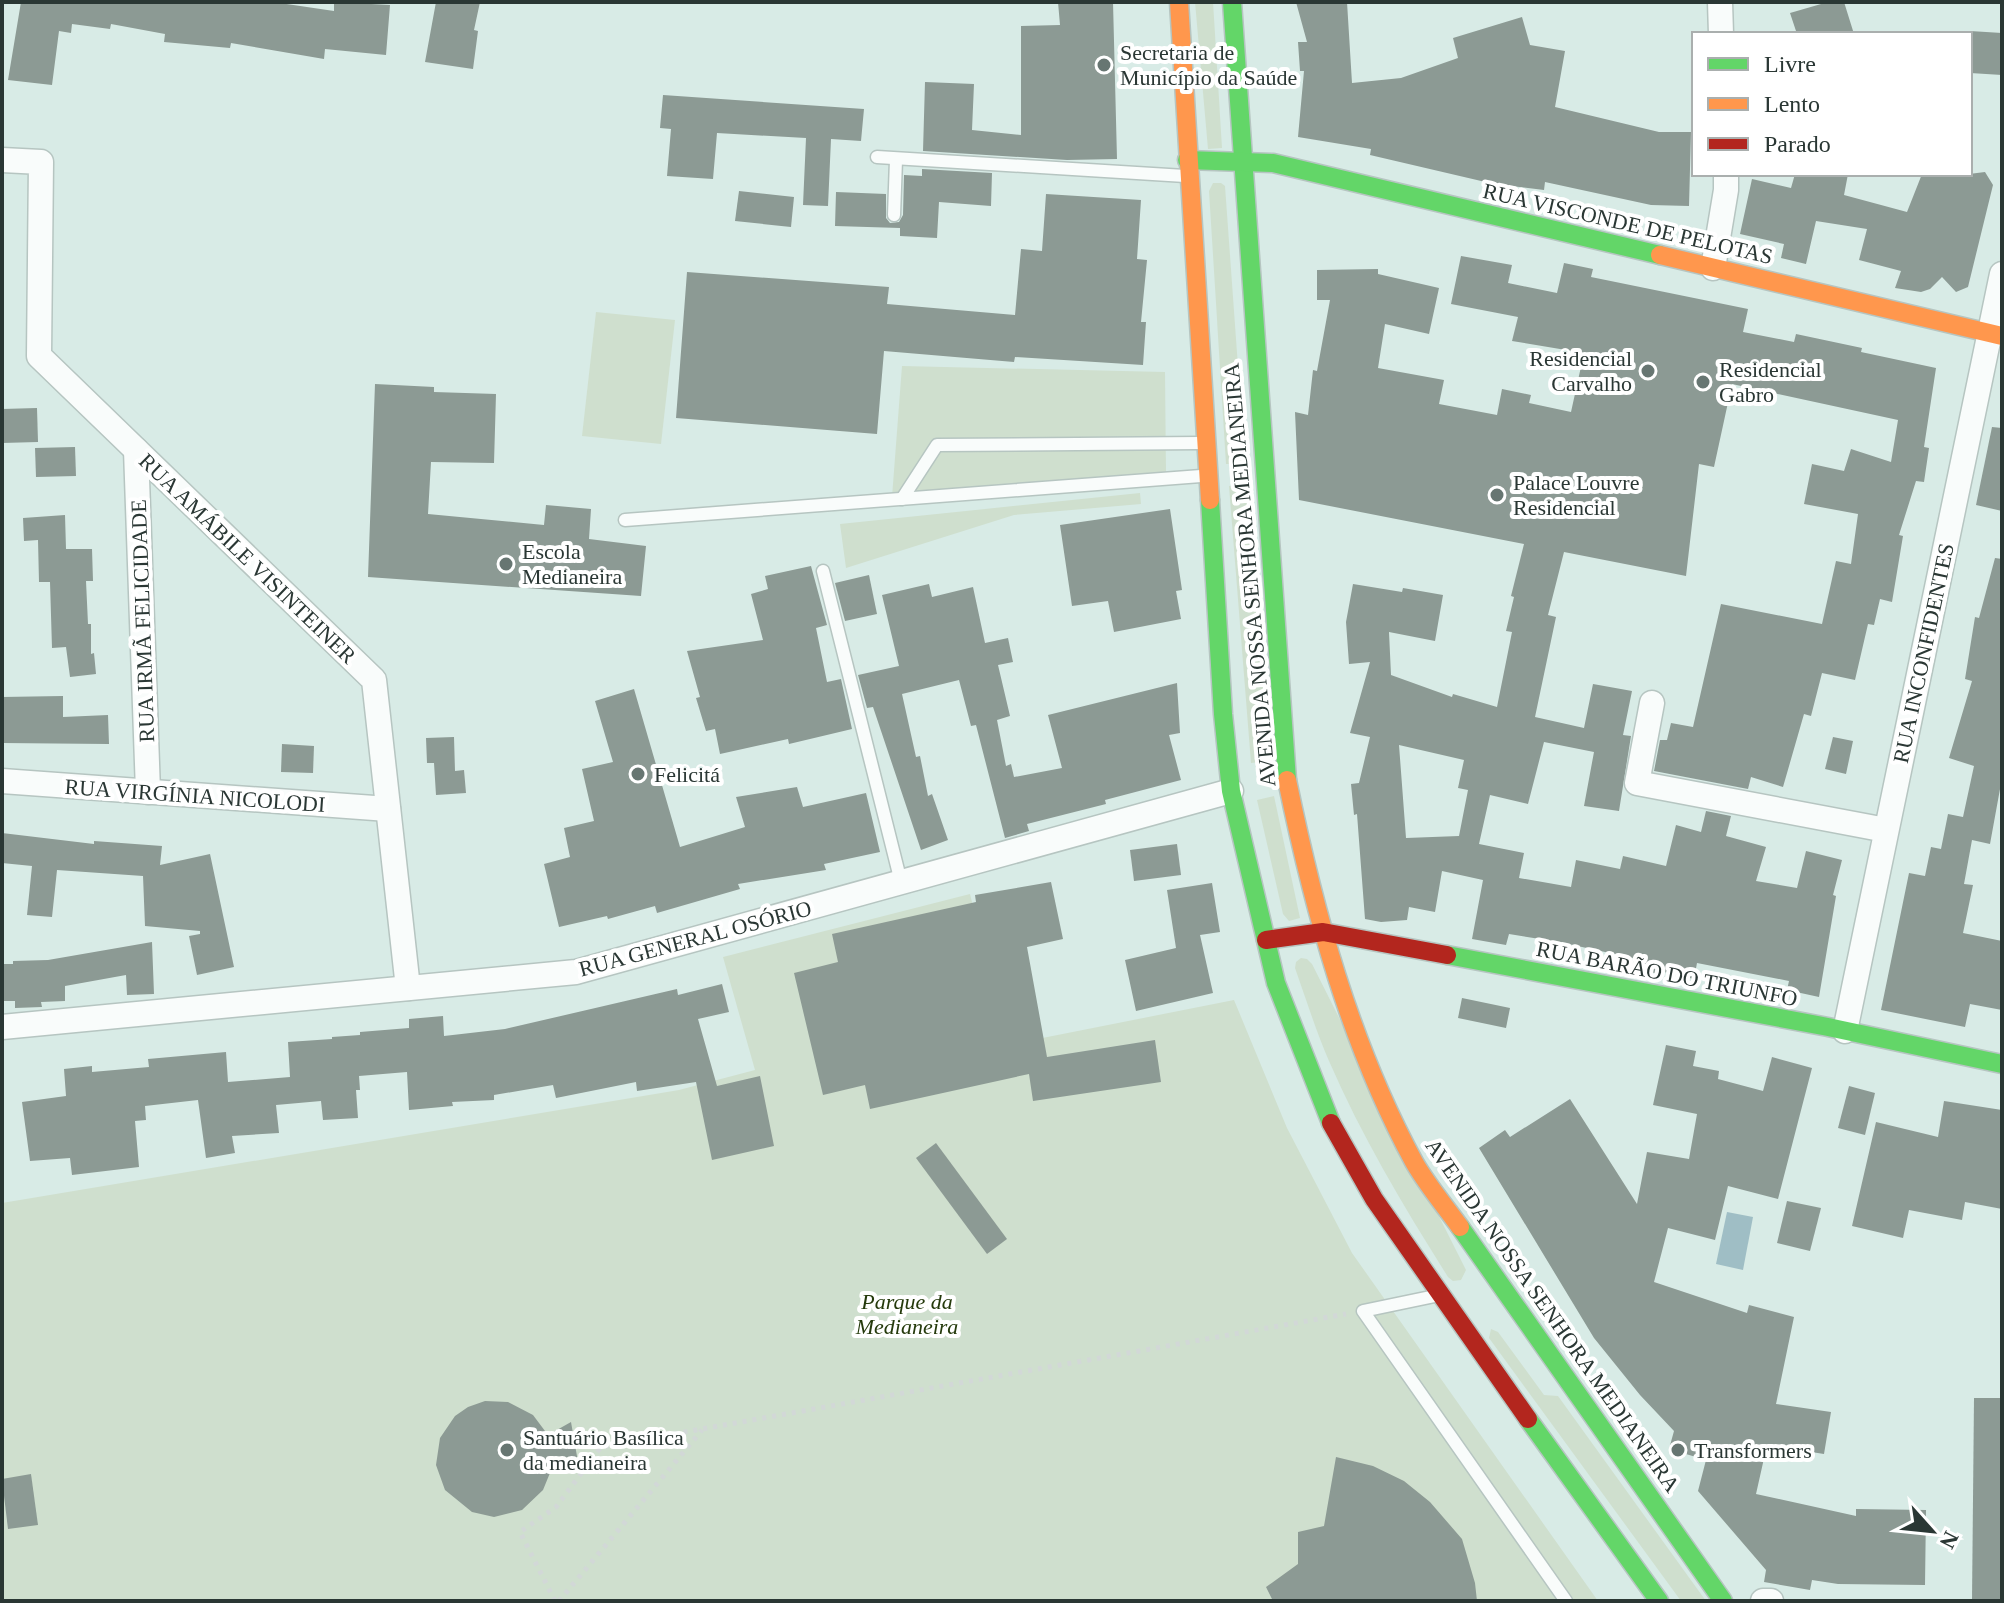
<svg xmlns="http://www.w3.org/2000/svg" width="2004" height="1603" viewBox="0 0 2004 1603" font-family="Georgia,serif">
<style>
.green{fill:#cfdfce}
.water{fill:#9fbec5}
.building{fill:#8c9a94;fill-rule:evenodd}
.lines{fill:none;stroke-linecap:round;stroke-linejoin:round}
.lane-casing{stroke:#b6c5c1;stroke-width:15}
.street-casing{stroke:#b6c5c1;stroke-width:27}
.fast-casing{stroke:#b6c5c1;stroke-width:21}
.slow-casing{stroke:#b6c5c1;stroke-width:21}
.jam-casing{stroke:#b6c5c1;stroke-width:21}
.path{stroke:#d2d8d7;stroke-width:5;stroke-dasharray:4 6;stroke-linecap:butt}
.lane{stroke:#f9fcfb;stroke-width:12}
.street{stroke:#f9fcfb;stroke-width:24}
.fast{stroke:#63d668;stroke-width:18}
.slow{stroke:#ff974d;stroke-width:18}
.jam{stroke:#b3261e;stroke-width:18}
.poi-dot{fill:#677672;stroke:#fff;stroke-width:3}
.labels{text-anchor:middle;stroke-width:8;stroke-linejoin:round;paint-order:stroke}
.poi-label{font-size:22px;fill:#2a3734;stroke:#fff;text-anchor:start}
.street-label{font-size:22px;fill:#2a3734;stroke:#fff}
.park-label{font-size:22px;font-style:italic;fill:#253a0c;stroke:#fff}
</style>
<rect width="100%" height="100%" fill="#d8ebe6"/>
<!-- green -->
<g class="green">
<polygon points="1195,2 1213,2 1222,148 1208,149"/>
<polygon points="1213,183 1221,183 1225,186 1245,464 1226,464 1209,191"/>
<polygon points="596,312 675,320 661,444 582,436"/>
<polygon points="902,366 1165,372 1166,473 892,497"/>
<polygon points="1246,484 1269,761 1251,763 1229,486"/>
<polygon points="1140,493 1141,504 1014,515 846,568 840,524"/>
<polygon points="1274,796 1300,918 1289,921 1283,914 1257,800"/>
<polygon points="970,894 1007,1045 1234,1000 1287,1128 1352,1253 1598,1601 2,1601 2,1203 679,1090 755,1070 723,957"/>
<path d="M 1301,958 L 1307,959 L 1312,964 L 1466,1270 L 1461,1280 L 1453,1281 L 1448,1277 C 1404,1207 1362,1137 1329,1061 C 1316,1031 1306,999 1295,968 L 1296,962 Z"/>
<polygon points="1491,1329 1498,1332 1544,1395 1558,1396 1706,1601 1681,1601 1489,1338"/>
</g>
<!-- water -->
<polygon class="water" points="1727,1212 1753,1217 1743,1270 1716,1264"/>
<!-- building -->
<g class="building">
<polygon points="21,2 273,2 334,11 334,2 390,5 386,55 325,49 324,59 231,43 230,48 164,42 165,34 111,24 110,29 72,24 71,33 59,31 52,85 8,80"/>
<polygon points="436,2 480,2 474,30 478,31 473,69 425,62"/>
<polygon points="1058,2 1113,2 1117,159 1067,160 923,151 925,82 974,84 972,130 1021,135 1021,26 1060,25"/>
<polygon points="1296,2 1347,2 1352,83 1401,78 1458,58 1453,38 1522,17 1530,45 1565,51 1555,107 1659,132 1691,132 1689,206 1651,205 1545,182 1544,190 1494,184 1370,155 1371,149 1298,137 1304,71 1300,71 1298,42 1307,42"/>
<polygon points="1828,2 1844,2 1854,34 1797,34 1790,13"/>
<polygon points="1970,31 2002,33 2002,75 1970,73"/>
<polygon points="663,95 864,109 861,141 831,139 828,206 803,205 806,138 717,133 713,179 667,176 671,129 660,128"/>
<polygon points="922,169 992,173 991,206 939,202 937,238 900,236 900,228 835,226 836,192 886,194 886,218 890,223 899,222 903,215 904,175 922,176"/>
<polygon points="1985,172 1993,185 1968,287 1956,292 1942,277 1930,289 1921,292 1895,288 1901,271 1859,260 1867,229 1816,221 1806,264 1781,258 1784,244 1740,234 1752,179 1791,188 1795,174 1848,174 1844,195 1907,212 1922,174 1953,176"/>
<polygon points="739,191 794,197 791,227 735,221"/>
<polygon points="1046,194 1141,200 1137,259 1147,260 1141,322 1146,322 1143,365 1015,357 1014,362 884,351 877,434 676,418 687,272 889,287 887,304 1015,315 1021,249 1042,251"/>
<path d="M 1461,256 L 1512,265 L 1508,283 L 1557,293 L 1564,263 L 1593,269 L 1591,277 L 1748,309 L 1743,332 L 1794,342 L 1796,334 L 1862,348 L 1861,352 L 1936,368 L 1924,447 L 1929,448 L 1924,482 L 1916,481 L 1899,535 L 1903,536 L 1892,602 L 1880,599 L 1874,625 L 1868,624 L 1855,680 L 1822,673 L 1811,716 L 1804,714 L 1783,787 L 1751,777 L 1748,789 L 1654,771 L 1660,740 L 1667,740 L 1671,723 L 1693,727 L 1721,604 L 1822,624 L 1836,561 L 1851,564 L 1858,514 L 1804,504 L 1812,464 L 1844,471 L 1851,449 L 1891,462 L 1898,420 L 1732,384 L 1714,467 L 1699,464 L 1686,576 L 1564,552 L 1548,615 L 1556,617 L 1535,717 L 1584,728 L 1593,684 L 1632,691 L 1623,735 L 1631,736 L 1619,811 L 1584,806 L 1594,752 L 1544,742 L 1528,804 L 1490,795 L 1479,844 L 1524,853 L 1519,878 L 1571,887 L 1576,860 L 1620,869 L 1623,856 L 1666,866 L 1676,825 L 1701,832 L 1706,811 L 1731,816 L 1726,836 L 1766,847 L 1756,881 L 1797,888 L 1806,851 L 1842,860 L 1833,895 L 1836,896 L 1819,997 L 1787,990 L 1789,981 L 1697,963 L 1694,979 L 1664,972 L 1664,975 L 1640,970 L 1642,960 L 1559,942 L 1509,934 L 1506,945 L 1472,939 L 1483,880 L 1442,871 L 1435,912 L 1409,907 L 1407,920 L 1381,922 L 1365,919 L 1357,814 L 1354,815 L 1351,784 L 1359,783 L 1370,737 L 1350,733 L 1370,662 L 1349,664 L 1346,622 L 1353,584 L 1402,592 L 1403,588 L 1443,595 L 1435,641 L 1389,632 L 1391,675 L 1452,697 L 1453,694 L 1497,707 L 1512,632 L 1506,631 L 1514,597 L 1511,596 L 1524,544 L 1299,500 L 1295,412 L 1308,415 L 1313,370 L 1317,371 L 1330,300 L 1317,300 L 1317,270 L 1378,269 L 1378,274 L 1439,288 L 1429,334 L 1385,324 L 1378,368 L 1444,380 L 1439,404 L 1497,415 L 1502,389 L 1531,395 L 1529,403 L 1571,412 L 1584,353 L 1512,341 L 1518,317 L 1451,304 ZM 1399,745 L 1464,760 L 1458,788 L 1468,790 L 1459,836 L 1406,838 Z"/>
<polygon points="375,384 434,387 434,392 496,394 494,463 431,462 428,514 544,525 546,505 591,509 589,539 646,546 641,596 368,577"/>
<polygon points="37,408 38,442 2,443 2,409"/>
<polygon points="1992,427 2002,428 2002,511 1976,505"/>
<polygon points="75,447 76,476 36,477 35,448"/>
<polygon points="1170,509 1182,590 1176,591 1181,619 1114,632 1108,601 1072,606 1060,525"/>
<polygon points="65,515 66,549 92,549 93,581 86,581 88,624 91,624 91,654 94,653 96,674 70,677 66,647 52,648 50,582 39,582 38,540 24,541 23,518"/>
<polygon points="1995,558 2002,559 2002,778 1990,844 1972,840 1964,884 1973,885 1963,933 2002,941 2002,1010 1970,1004 1965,1027 1881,1010 1909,873 1925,876 1931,847 1941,849 1948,814 1963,817 1974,766 1949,758 1972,681 1965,679 1975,617 1979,618"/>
<polygon points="811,566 827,625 816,628 827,682 841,679 852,729 789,744 788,739 720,754 715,729 706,731 696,698 700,697 687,651 763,640 751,594 768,589 765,576"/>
<polygon points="869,575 877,614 845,621 835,583"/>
<polygon points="929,584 932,597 973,587 985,643 1008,638 1013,662 998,665 1010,716 997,720 1006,766 1011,764 1014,777 1062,768 1048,715 1177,683 1180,733 1169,735 1181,780 1105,800 1106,804 1027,824 1029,831 1005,838 976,725 971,726 959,680 902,694 916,757 920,756 928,796 932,794 948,840 921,850 873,707 867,708 858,675 899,666 882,595"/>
<polygon points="634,689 680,847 745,827 736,797 797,787 803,807 866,793 880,852 824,864 826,870 738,884 740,889 657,913 655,906 608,919 607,916 559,927 544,864 570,857 564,828 594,821 582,769 613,762 595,701"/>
<polygon points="63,696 63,717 108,715 109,744 2,743 2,697"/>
<polygon points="454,737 455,771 464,770 466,793 436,795 434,763 427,763 426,738"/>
<polygon points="1833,737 1853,741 1846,774 1825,769"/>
<polygon points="282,744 314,746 313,773 281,772"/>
<polygon points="2,833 94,844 94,841 162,846 160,865 210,854 234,967 197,975 189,936 200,934 200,931 145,926 143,876 57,870 52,917 27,915 32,866 2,863"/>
<polygon points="1177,844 1181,875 1134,881 1130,850"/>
<polygon points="1051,882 1063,939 1027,947 1047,1057 1155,1040 1161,1082 1033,1101 1029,1074 870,1109 865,1085 823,1095 794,973 838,962 832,934 976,902 975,895"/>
<polygon points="1212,883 1220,932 1200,935 1213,993 1136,1011 1125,960 1176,948 1167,890"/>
<polygon points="152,942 154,994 127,995 126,975 65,986 65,1001 41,1002 42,1007 15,1008 15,1001 2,1001 2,964 13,964 13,961 48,960"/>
<polygon points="722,984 729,1012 698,1019 717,1086 760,1076 774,1146 712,1160 696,1082 637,1091 636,1082 556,1098 553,1085 494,1095 494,1100 452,1102 453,1106 409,1110 407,1072 359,1076 360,1090 356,1090 358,1118 323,1120 321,1101 276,1105 279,1133 232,1136 235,1153 206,1158 198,1100 145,1106 146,1120 135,1121 139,1167 72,1175 70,1158 30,1161 22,1102 66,1096 64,1069 92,1066 92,1072 149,1067 148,1059 226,1052 228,1082 290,1077 288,1042 332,1039 332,1037 360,1035 360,1032 409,1028 409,1019 443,1016 444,1036 505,1029 677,989 678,995"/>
<polygon points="1462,998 1510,1008 1506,1028 1458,1018"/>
<polygon points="1666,1045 1696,1051 1693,1066 1719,1071 1718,1079 1763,1091 1772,1057 1812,1068 1778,1199 1728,1186 1715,1240 1668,1228 1654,1282 1747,1313 1749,1305 1794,1317 1776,1404 1831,1412 1824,1454 1767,1445 1756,1494 1856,1516 1856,1509 1926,1510 1925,1585 1838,1584 1812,1580 1810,1590 1764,1582 1766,1570 1698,1491 1706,1460 1669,1449 1674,1431 1640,1395 1594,1338 1479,1148 1505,1130 1510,1137 1570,1099 1637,1204 1647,1152 1689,1159 1697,1114 1653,1105"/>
<polygon points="1849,1086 1875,1093 1865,1135 1838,1128"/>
<polygon points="1944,1101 2002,1110 2002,1209 1965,1202 1962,1220 1909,1210 1903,1238 1852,1226 1876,1122 1938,1137"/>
<polygon points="936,1143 1007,1239 987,1254 916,1158"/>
<polygon points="1787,1201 1821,1208 1810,1251 1777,1243"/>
<polygon points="1974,1398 2002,1398 2002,1601 1972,1601"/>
<polygon points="485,1401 508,1402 533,1415 548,1435 571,1422 578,1462 552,1468 543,1490 522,1510 494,1517 472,1512 445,1490 436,1465 440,1438 455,1416 468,1407"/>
<polygon points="1336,1457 1373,1466 1404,1481 1430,1502 1462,1539 1475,1583 1477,1601 1273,1601 1266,1587 1298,1564 1298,1532 1324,1526"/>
<polygon points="31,1474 38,1525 8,1529 2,1479"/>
</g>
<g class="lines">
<!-- lane casing -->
<g class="lane-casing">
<g id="lane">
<polyline points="877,157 1185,176"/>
<polyline points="894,215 896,160"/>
<polyline points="902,499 937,445 1201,443"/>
<polyline points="625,520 1201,476"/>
<polyline points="823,571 901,882"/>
<polyline points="1435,1296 1363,1311 1566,1601"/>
</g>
</g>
<!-- street casing -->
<g class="street-casing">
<g id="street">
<polyline points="1720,2 1721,34"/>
<polyline points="2,160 41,162 39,356 374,680 408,988"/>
<polyline points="1713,268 1726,190 1726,174"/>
<polyline points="136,450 148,792"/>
<polyline points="1652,703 1637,783 1886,830"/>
<polyline points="2,781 388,809"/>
<polyline points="2,1027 576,972 1231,791"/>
<polyline points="1845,1031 2002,274"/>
<polyline points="1763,1601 1771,1601"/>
</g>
</g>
<!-- fast casing -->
<g class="fast-casing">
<g id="fast">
<polyline points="1232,2 1287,780"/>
<polyline points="1187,160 1273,163 1660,255"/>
<polyline points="1210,500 1223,714 1231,791 1276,983 1331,1123"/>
<polyline points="1447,955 1828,1027 2002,1064"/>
<polyline points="1460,1227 1723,1601"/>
<polyline points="1528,1419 1659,1601"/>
</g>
</g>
<!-- slow casing -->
<g class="slow-casing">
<g id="slow">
<polyline points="1179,2 1210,500"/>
<polyline points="1660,255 2002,336"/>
<path d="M 1287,780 C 1314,911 1350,1044 1414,1162 C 1427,1185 1445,1206 1460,1227"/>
</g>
</g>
<!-- jam casing -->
<g class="jam-casing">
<g id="jam">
<polyline points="1266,940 1323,932 1447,955"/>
<polyline points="1331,1123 1374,1199 1528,1419"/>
</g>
</g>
<!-- path -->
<g class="path">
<polyline points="555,1601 520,1532 556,1507 601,1447 1346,1314"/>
<polyline points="559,1601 702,1430"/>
</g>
<!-- lane -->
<use href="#lane" class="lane"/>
<!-- street -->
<use href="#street" class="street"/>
<!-- fast -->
<use href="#fast" class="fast"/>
<!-- slow -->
<use href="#slow" class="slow"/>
<!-- jam -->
<use href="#jam" class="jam"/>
</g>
<!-- markers -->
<g class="poi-dot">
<circle cx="1104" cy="65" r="8"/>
<circle cx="1648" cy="371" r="8"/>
<circle cx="1703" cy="382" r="8"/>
<circle cx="1497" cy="495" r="8"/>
<circle cx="506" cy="564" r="8"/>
<circle cx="638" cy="774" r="8"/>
<circle cx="507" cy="1450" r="8"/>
<circle cx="1678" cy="1450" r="8"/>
</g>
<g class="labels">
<!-- poi labels -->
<g class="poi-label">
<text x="1120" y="60">Secretaria de<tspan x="1120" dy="25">Município da Saúde</tspan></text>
<text x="1632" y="366" text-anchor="end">Residencial<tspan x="1632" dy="25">Carvalho</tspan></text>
<text x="1719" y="377">Residencial<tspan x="1719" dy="25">Gabro</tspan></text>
<text x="1513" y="490">Palace Louvre<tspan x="1513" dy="25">Residencial</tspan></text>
<text x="522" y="559">Escola<tspan x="522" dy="25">Medianeira</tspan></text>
<text x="654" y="782">Felicitá</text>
<text x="523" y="1445">Santuário Basílica<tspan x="523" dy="25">da medianeira</tspan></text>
<text x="1694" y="1458">Transformers</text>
</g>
<!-- street labels -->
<g class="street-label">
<text transform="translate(1628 223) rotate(13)" y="8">RUA VISCONDE DE PELOTAS</text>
<text transform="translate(248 558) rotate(44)" y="8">RUA AMÁBILE VISINTEINER</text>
<text transform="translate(1249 575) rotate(-95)" y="8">AVENIDA NOSSA SENHORA MEDIANEIRA</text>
<text transform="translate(142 621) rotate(-92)" y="8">RUA IRMÃ FELICIDADE</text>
<text transform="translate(1923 653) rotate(-78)" y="8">RUA INCONFIDENTES</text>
<text transform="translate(195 795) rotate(4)" y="8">RUA VIRGÍNIA NICOLODI</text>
<text transform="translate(695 938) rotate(-15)" y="8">RUA GENERAL OSÓRIO</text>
<text transform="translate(1667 973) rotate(11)" y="8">RUA BARÃO DO TRIUNFO</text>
<text transform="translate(1553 1315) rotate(55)" y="8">AVENIDA NOSSA SENHORA MEDIANEIRA</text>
</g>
<!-- park labels -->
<g class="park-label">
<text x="907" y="1309">Parque da<tspan x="907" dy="25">Medianeira</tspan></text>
</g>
</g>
<!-- border -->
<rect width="2004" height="1603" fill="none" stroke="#2a3734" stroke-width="8"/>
<!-- legend -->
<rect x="1692" y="32" width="280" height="144" fill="#ffffff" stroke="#aaafae" stroke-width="2"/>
<rect x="1708" y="58" width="40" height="12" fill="#63d668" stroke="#aaafae" stroke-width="2"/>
<text x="1764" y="72" font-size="24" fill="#2a3734">Livre</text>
<rect x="1708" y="98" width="40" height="12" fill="#ff974d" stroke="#aaafae" stroke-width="2"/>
<text x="1764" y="112" font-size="24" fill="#2a3734">Lento</text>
<rect x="1708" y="138" width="40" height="12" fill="#b3261e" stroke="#aaafae" stroke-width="2"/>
<text x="1764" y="152" font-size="24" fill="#2a3734">Parado</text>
<!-- north arrow -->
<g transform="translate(1932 1531) rotate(117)" stroke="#ffffff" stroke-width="6" paint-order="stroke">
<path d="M0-6L14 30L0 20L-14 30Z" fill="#2a3734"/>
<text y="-12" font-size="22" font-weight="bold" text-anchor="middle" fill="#2a3734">N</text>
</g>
</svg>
